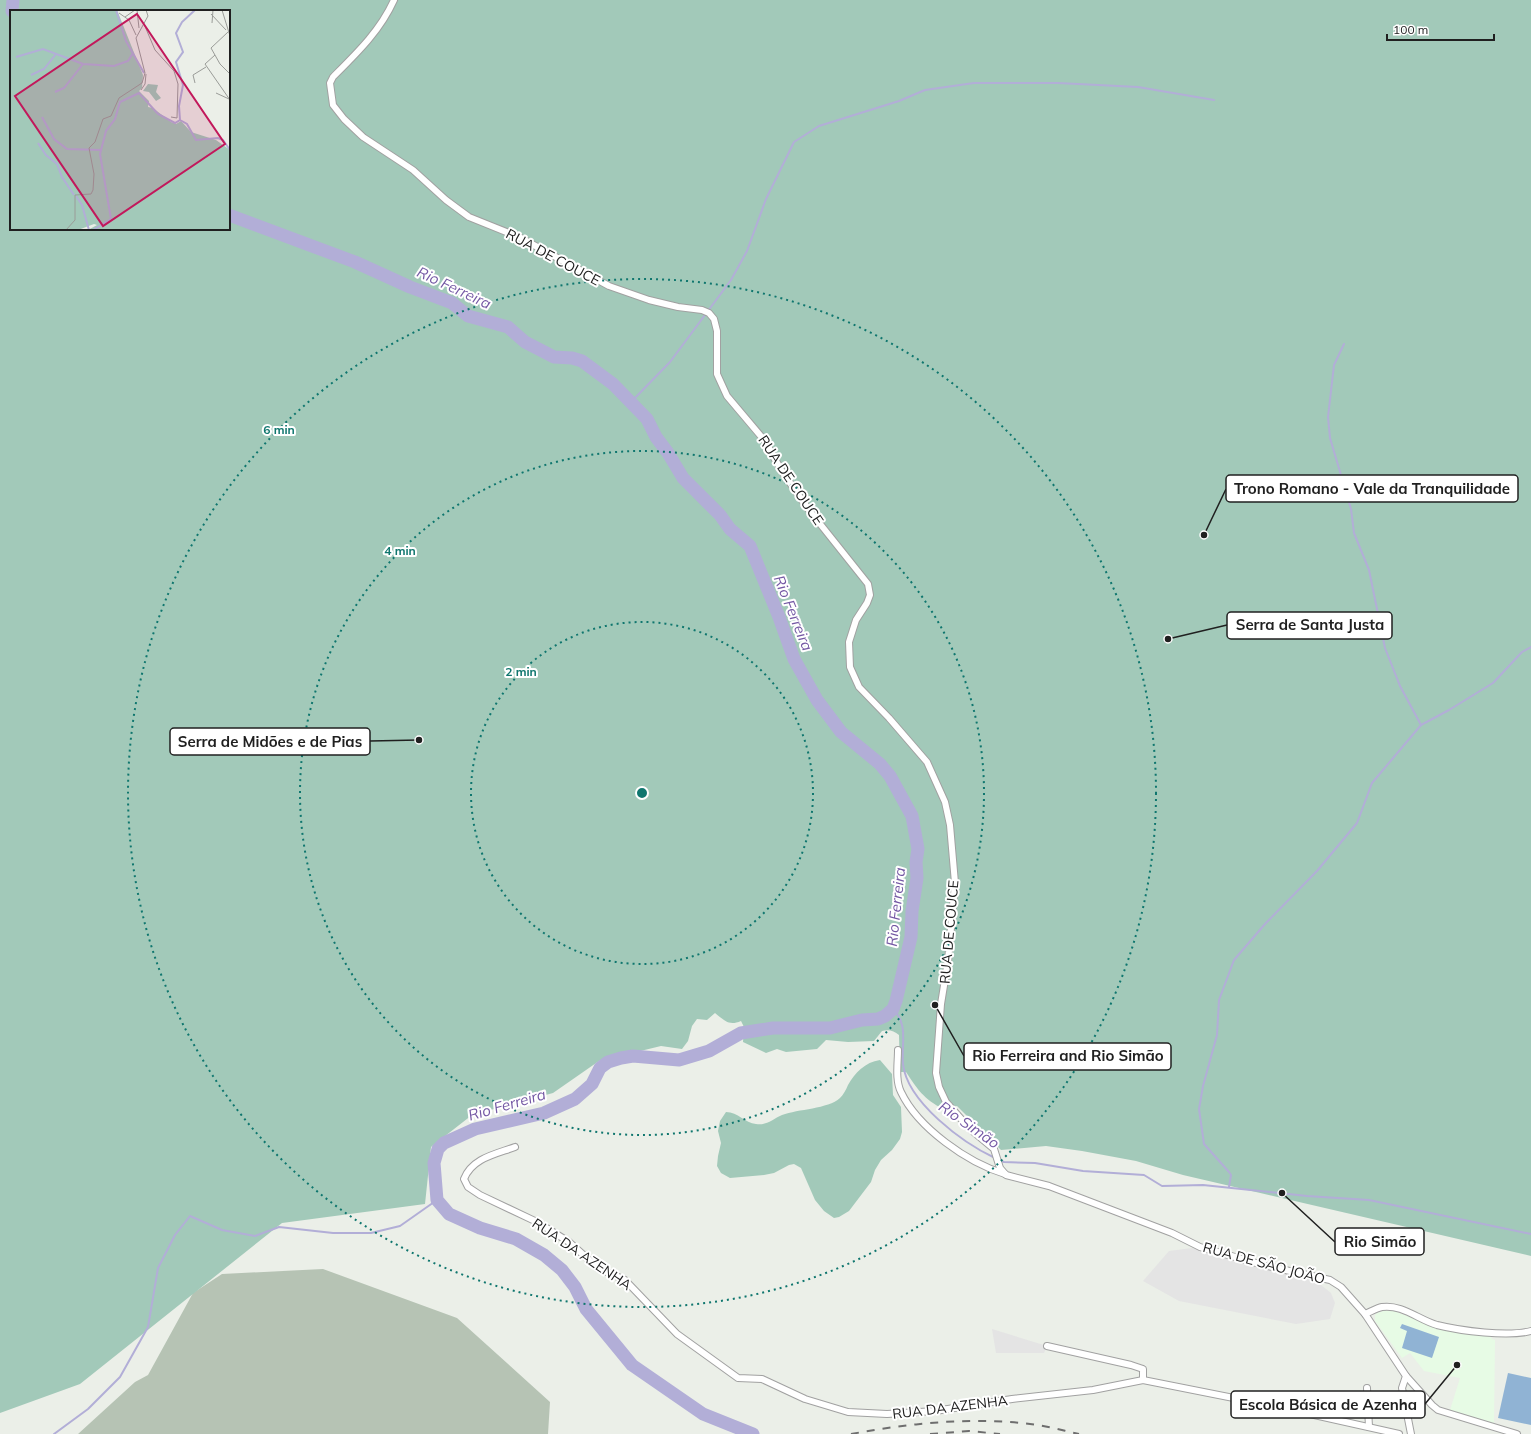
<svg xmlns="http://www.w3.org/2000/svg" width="1531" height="1434" viewBox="0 0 1531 1434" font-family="Mulish,sans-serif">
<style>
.education{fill:#e7fbe5}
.construction{fill:#b6c3b4}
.forest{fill:#a2c9b9;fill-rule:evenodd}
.pitch{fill:#90b3d4}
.parking{fill:#e4e4e4}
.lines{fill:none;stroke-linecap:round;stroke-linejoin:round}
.stream{stroke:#b2aed7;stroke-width:2}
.river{stroke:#b2aed7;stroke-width:13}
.street-casing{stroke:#a1a1a1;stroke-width:8}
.street{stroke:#fff;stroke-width:6}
.rail{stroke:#6e6e6e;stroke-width:2;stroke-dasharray:8 8;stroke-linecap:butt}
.ring{fill:none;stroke:#0f766e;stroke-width:2;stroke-dasharray:2 4}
.labels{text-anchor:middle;stroke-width:4;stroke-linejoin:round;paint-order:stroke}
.street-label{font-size:14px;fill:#202020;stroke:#fff}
.water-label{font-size:15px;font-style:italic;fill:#7458a4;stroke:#fff}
.inset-river{fill:none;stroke:#b2aed7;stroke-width:2}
.inset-road{fill:none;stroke:#9a9c98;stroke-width:1}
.view{fill:#c2185b;fill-opacity:0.15;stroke:#c2185b;stroke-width:2}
.inset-edge{fill:none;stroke:#202020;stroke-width:2}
.centre{fill:#0f766e;stroke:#fff;stroke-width:2}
.ring-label{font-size:12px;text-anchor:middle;font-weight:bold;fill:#0f766e;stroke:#fff;stroke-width:4;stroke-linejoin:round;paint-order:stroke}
.leader{fill:none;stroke:#202020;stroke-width:1.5}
.callout-dot{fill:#202020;stroke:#fff;stroke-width:1.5}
.callout{fill:#fff;stroke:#202020;stroke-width:1.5}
.callout-label{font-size:15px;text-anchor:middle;font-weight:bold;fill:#202020}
</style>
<rect width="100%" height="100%" fill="#ebefe8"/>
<!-- education -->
<polygon class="education" points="1389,1309 1428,1324 1489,1334 1492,1339 1495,1340 1494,1423 1450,1410 1460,1378 1424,1371 1410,1353 1402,1358 1375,1321 1375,1315 1377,1313"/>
<!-- construction -->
<polygon class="construction" points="323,1269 457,1318 550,1402 548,1434 78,1434 135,1382 148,1375 193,1293 222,1274"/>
<!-- forest -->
<g class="forest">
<path d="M 0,0 L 1531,0 L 1531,1256 L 1183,1175 L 1136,1161 L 1082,1151 L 1046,1146 L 1001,1150 L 957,1106 L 943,1109 C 924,1099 917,1089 906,1072 L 900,1072 L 899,1035 C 894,1031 889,1029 882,1031 L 874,1041 L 848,1042 L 826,1040 L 817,1049 L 786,1052 L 777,1049 L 766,1053 L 743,1042 L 744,1027 L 741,1021 C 729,1026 725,1021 715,1013 L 707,1020 L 697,1019 L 692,1026 L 688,1041 L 682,1049 L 661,1046 L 599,1061 L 553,1093 L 472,1115 L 431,1147 L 425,1204 L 282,1223 L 80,1384 L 0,1413 ZM 11,11 L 229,11 L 229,229 L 11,229 Z"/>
<path d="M 880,1060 L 892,1074 L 893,1095 L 901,1107 L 902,1132 L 900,1139 L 892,1150 L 881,1160 L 875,1170 L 871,1182 L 849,1211 L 839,1217 L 834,1218 L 824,1211 L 815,1200 L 801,1168 L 794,1164 L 789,1165 L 774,1173 L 764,1175 L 730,1178 L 721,1173 L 717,1166 L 718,1156 L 721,1143 L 718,1131 L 720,1121 L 726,1112 C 738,1112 745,1123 756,1124 C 766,1126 773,1119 782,1115 C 798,1109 828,1109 840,1098 C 843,1095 846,1090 848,1085 C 855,1073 865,1062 880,1060 Z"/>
</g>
<!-- pitch -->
<g class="pitch">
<polygon points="1402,1324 1439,1337 1432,1358 1402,1348 1407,1331 1400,1328"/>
<polygon points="1508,1373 1531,1378 1531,1425 1498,1418"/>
</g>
<!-- parking -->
<g class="parking">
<polygon points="1192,1248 1315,1280 1331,1293 1335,1303 1330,1319 1296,1324 1179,1301 1143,1281 1169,1251"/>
<polygon points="992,1329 1047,1346 1044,1353 996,1353"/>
</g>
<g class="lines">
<!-- stream -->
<g class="stream">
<polyline points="1344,344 1334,365 1328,417 1330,438 1351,509 1354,533 1369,570 1385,648 1400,686 1421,725"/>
<polyline points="631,402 670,362 731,280 747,251 766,199 794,142 819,126 899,101 925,90 974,83 1058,83 1138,87 1214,100"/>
<path d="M 893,1009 C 909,1025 901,1044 903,1064 C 907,1102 963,1143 995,1158"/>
<polyline points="999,1160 1004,1162 1035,1163 1083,1171 1144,1175 1162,1186 1203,1185 1307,1196 1369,1200 1531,1234"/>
<polyline points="1229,1187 1231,1175 1229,1172 1204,1144 1199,1109 1203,1086 1217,1035 1219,1000 1234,960 1265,924 1317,871 1357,823 1372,783 1421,725 1449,710 1493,683 1522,652 1531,647"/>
<polyline points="54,1434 88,1409 120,1377 148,1327 158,1268 175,1235 190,1216 222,1230 255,1236 279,1227 333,1233 371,1233 400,1226 437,1200"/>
</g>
<!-- river -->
<g class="river">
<polyline points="12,11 13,0"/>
<polyline points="229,215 355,262 410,287 452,303 468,316 508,327 525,342 554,357 572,358 582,361 613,384 647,419 656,437 668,453 683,478 720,515 730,529 750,546 779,617 794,659 817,700 841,732 880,764 890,776 912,816 918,849 916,862 917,878 912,911 911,937 896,1001 893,1009 885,1016 878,1019 862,1020 830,1028 773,1028 741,1033 709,1051 679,1060 633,1056 621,1058 608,1062 600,1068 592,1084 575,1099 544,1113 475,1129 444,1143 438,1149 434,1163 437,1200 449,1214 480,1228 516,1239 544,1255 562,1270 575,1287 586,1309 632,1365 703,1414 753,1434"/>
</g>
<!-- street casing -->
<g class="street-casing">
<g id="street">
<path d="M 394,0 C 380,31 357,53 333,77 L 330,83 L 333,105 L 344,119 L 363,137 L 413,170 L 446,200 L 469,217 L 519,237 L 609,286 L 649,300 L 678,307 L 702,310 L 709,313 L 714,319 L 717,331 L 717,374 L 727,396 L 765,441 L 781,470 L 809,510 L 868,584 L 870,595 L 867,603 L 856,620 L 849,642 L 850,667 L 859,687 L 889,718 L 927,762 L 945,802 L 950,825 L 955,883 L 948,961 L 941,1004 L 936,1073 L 939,1087 L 946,1102 L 970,1129 L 994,1149 L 1000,1168 L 1006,1175 L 1049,1186 L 1172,1233 L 1200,1247 L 1263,1265 L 1330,1280 L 1341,1287 L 1365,1314 L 1406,1376 L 1402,1388 L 1411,1434"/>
<path d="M 898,1050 C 898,1063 895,1080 901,1092 C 918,1128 968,1163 1005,1174"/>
<path d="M 515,1147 C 496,1154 472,1158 464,1179 L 468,1187 L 480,1195 L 537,1222 L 569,1242 L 598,1268 L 625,1280 L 677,1334 L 738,1378 L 762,1379 L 805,1399 L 848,1412 L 887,1414 L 935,1411 L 1012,1399 L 1093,1390 L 1143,1380 L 1274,1406 L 1399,1434"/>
<path d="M 1365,1314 C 1370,1312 1377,1308 1382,1307 C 1402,1304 1419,1320 1437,1325 C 1461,1331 1508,1337 1531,1331"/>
<polyline points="1047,1346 1131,1365 1143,1369 1143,1380"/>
<polyline points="1406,1376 1432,1405 1438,1410 1517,1434"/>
<polyline points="1367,1388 1369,1427"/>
</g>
</g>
<!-- street -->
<use href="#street" class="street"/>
<!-- rail -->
<g class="rail">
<path d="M 851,1434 C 912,1423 976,1416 1037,1425 C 1051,1427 1065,1431 1079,1434"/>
<polyline points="930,1434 969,1431 1000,1434"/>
</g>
</g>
<!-- distance rings -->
<g class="ring">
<circle cx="642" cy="793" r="171"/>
<circle cx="642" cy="793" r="342"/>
<circle cx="642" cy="793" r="514"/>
</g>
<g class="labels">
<!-- street labels -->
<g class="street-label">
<text transform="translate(553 257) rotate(28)" y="5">RUA DE COUCE</text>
<text transform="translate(791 480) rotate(56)" y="5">RUA DE COUCE</text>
<text transform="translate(949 932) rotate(-85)" y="5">RUA DE COUCE</text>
<text transform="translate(582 1254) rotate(34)" y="5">RUA DA AZENHA</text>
<text transform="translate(1264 1263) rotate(15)" y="5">RUA DE SÃO JOÃO</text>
<text transform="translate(950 1407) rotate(-7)" y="5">RUA DA AZENHA</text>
</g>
<!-- water labels -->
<g class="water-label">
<text transform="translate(454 288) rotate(25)" y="5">Rio Ferreira</text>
<text transform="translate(793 613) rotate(68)" y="5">Rio Ferreira</text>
<text transform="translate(896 907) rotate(-84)" y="5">Rio Ferreira</text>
<text transform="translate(507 1105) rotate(-16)" y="5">Rio Ferreira</text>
<text transform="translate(969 1125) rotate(35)" y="5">Rio Simão</text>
</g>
</g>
<!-- overview -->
<g transform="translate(10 10)">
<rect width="220" height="220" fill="#ebefe8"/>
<path d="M 0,0 L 107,0 L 133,65 L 132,78 L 129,81 L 139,91 L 138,97 L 143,98 L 161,112 L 166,114 L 171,111 L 181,122 L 206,130 L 220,140 L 220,220 L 78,220 L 87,215 L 84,214 L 68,220 L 0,220 ZM 138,74 L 148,75 L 146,82 L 151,88 L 146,91 L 139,82 L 133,81 Z" fill="#a2c9b9"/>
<path class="inset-river" d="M 106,0 L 116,31 L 134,63M 6,47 L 33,39 L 73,54 L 104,56 L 118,51 L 123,43M 21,65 L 34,59 L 46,44M 45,82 L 54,78 L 73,54M 32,107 L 44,129 L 57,139 L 91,140M 170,110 L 177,114 L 186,130 L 208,128 L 213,130 L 220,140M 28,133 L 36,145 L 47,154 L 52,167 L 64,185M 66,186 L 72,195 L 79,220M 83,220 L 101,209 L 90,144 L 96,121 L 105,109 L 110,92 L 129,83 L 148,104 L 165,113 L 170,110 L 169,96 L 173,75 L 166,52 L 173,42 L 166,23 L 172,12 L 185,0"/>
<path class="inset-road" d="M 127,0 L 129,18M 212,0 L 220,26M 109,3 L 119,10 L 126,25M 201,4 L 216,20M 115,7 L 125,0M 202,13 L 203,0M 134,14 L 145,40 L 164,61 L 168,74 L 167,108 L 161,107M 218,22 L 201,38 L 210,54 L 220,64M 205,45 L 195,54 L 220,90M 185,73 L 183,65 L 196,57M 131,80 L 135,74 L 136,64M 206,83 L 219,89M 56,220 L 65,210 L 65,185 L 81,184 L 83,180 L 84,164 L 79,138 L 85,132 L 93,109 L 101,106 L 109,88 L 132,73 L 135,63 L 126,28 L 138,6 L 136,0"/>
<path class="view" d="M 127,4 L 215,134 L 93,216 L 5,86 Z"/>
<rect width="220" height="220" class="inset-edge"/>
</g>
<circle cx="642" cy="793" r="6" class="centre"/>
<g class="ring-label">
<text x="279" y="434">6 min</text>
<text x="400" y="555">4 min</text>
<text x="521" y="676">2 min</text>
</g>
<!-- callouts -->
<path class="leader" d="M1204 535L1226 489M1168 639L1227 625M419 740L370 741M935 1005L964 1056M1282 1193L1335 1242M1457 1365L1425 1404"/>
<g class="callout-dot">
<circle cx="1204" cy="535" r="4"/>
<circle cx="1168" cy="639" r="4"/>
<circle cx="419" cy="740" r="4"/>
<circle cx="935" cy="1005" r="4"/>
<circle cx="1282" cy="1193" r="4"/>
<circle cx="1457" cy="1365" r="4"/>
</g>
<g class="callout">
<rect x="1226" y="475" width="292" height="27" rx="4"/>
<rect x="1227" y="612" width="165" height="27" rx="4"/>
<rect x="170" y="728" width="200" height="27" rx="4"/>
<rect x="964" y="1043" width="207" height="27" rx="4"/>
<rect x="1335" y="1228" width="89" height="27" rx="4"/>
<rect x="1231" y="1391" width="194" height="27" rx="4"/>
</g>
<g class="callout-label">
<text x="1372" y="494">Trono Romano - Vale da Tranquilidade</text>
<text x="1310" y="630">Serra de Santa Justa</text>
<text x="270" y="747">Serra de Midões e de Pias</text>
<text x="1068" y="1061">Rio Ferreira and Rio Simão</text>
<text x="1380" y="1247">Rio Simão</text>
<text x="1328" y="1410">Escola Básica de Azenha</text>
</g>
<!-- scale -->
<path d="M1387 34v6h107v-6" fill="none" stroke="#202020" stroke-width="2"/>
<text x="1393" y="34" font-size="12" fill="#202020" stroke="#ffffff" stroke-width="3" paint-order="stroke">100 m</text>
</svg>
